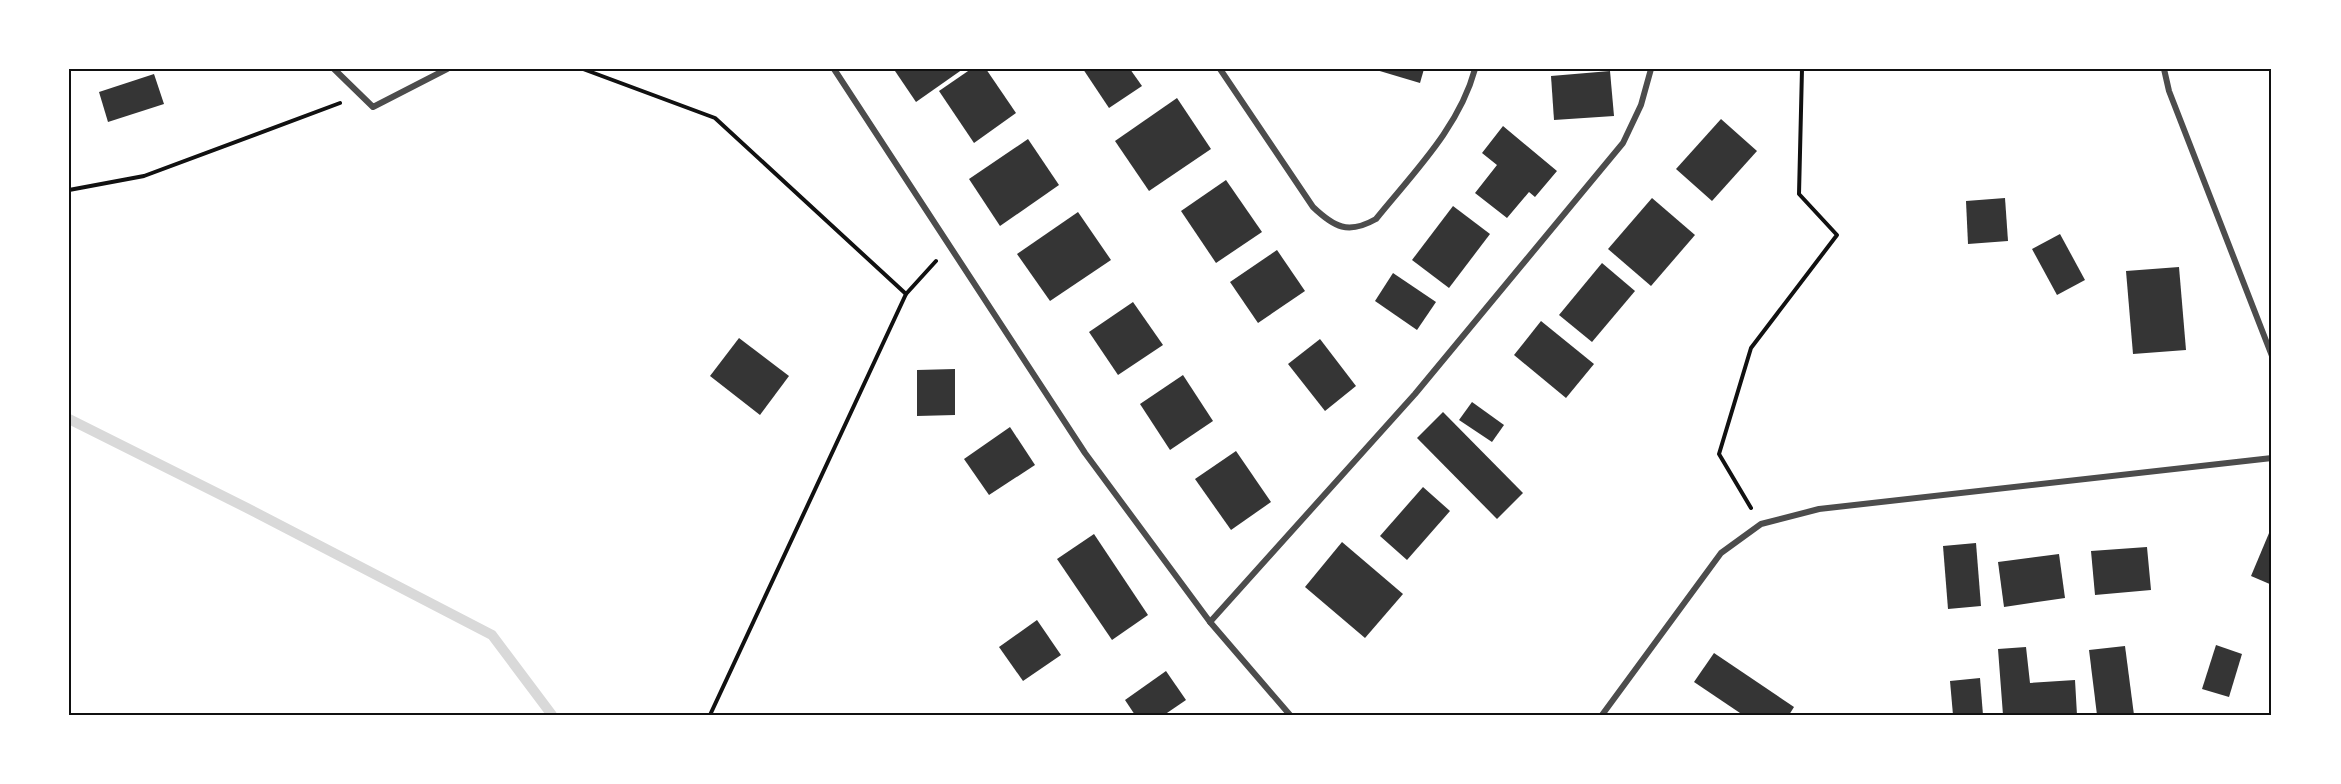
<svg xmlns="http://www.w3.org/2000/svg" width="2341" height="784" viewBox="0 0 2341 784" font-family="Poppins,sans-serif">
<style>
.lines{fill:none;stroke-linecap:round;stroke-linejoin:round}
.stream{stroke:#d9d9d9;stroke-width:10}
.building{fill:#353535}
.path{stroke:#111;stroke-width:4}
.minor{stroke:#4c4c4c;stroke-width:6}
.neatline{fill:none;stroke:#111;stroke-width:2}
</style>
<rect width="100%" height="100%" fill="#fff"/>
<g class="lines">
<!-- stream -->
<polyline class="stream" points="69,419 247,508 492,635 552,715"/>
</g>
<!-- building -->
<g class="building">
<polygon points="899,69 963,69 916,102 895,71"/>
<polygon points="971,69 986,69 1016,113 974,143 939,91"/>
<polygon points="1083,69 1130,69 1142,86 1109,108"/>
<polygon points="1373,69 1424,69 1420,83"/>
<polygon points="1610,71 1614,116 1554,120 1551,76"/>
<polygon points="154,74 164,104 108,122 99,92"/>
<polygon points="1177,98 1211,149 1149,191 1115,141"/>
<polygon points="1721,119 1757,151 1712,201 1676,169"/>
<polygon points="1503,126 1557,171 1535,197 1529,192 1507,218 1475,193 1497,165 1482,153"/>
<polygon points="1028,139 1059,185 1000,226 969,179"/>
<polygon points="1226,180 1262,232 1216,263 1181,211"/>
<polygon points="1652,198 1695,235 1651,286 1608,249"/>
<polygon points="2005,198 2008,241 1968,244 1966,201"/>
<polygon points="1453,206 1490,234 1449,288 1412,260"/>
<polygon points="1078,212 1111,260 1050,301 1017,254"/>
<polygon points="2060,234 2085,280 2057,295 2032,249"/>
<polygon points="1277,250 1305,291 1258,323 1230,282"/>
<polygon points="1602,263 1635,291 1592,342 1559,315"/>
<polygon points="2179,267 2186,350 2133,354 2126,271"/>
<polygon points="1393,273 1436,302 1417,330 1375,301"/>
<polygon points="1133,302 1163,345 1118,375 1089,332"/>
<polygon points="1541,321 1594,364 1566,398 1514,355"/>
<polygon points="739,338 789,376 760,415 710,376"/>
<polygon points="1320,339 1356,386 1325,411 1288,364"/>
<polygon points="955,369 955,415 917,416 917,370"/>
<polygon points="1183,375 1213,421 1170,450 1140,404"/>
<polygon points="1472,402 1504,425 1492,442 1459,420"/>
<polygon points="1443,412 1523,493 1497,519 1417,438"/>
<polygon points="1010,427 1035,465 989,495 964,459"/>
<polygon points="1236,451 1271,502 1231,530 1195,479"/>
<polygon points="1423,487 1450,511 1407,560 1380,536"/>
<polygon points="2272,526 2272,585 2251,576"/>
<polygon points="1094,534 1148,615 1112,640 1057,559"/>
<polygon points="1342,542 1403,594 1365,638 1305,587"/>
<polygon points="1976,543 1981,606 1948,609 1943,546"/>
<polygon points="2147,547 2151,590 2095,595 2091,551"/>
<polygon points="2059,554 2065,598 2004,607 1998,562"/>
<polygon points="1037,620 1061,655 1023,681 999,647"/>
<polygon points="2216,645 2242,654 2229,697 2202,689"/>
<polygon points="2125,646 2134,715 2097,715 2089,650"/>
<polygon points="2026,647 2030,683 2075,680 2077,715 2003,715 1998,649"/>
<polygon points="1714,653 1794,707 1789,715 1743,715 1694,682"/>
<polygon points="1166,671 1186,700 1164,715 1135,715 1125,700"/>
<polygon points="1980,678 1983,715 1953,715 1950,681"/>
</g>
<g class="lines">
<!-- path -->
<g class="path">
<polyline points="583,69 715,118 906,294"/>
<polyline points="69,190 144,176 340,103"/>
<polyline points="1751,508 1719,454 1751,348 1837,235 1799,194 1802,69"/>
<polyline points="710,715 906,294 936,261"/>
</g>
<!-- minor -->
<g class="minor">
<polyline points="334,69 373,107 447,69"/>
<polyline points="834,69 1085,453 1210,622 1290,715"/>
<path d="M 1220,69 L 1313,207 C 1334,227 1348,235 1376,219 C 1413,173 1459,128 1475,69"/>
<polyline points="2164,69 2169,91 2272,356"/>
<polyline points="1210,622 1415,394 1623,143 1641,105 1651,69"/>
<polyline points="1602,715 1721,553 1761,524 1819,509 2272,458"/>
</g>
</g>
<!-- border -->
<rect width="2341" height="784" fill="none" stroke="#ffffff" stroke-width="141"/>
<rect x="70" y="70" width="2200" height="644" class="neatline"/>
</svg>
